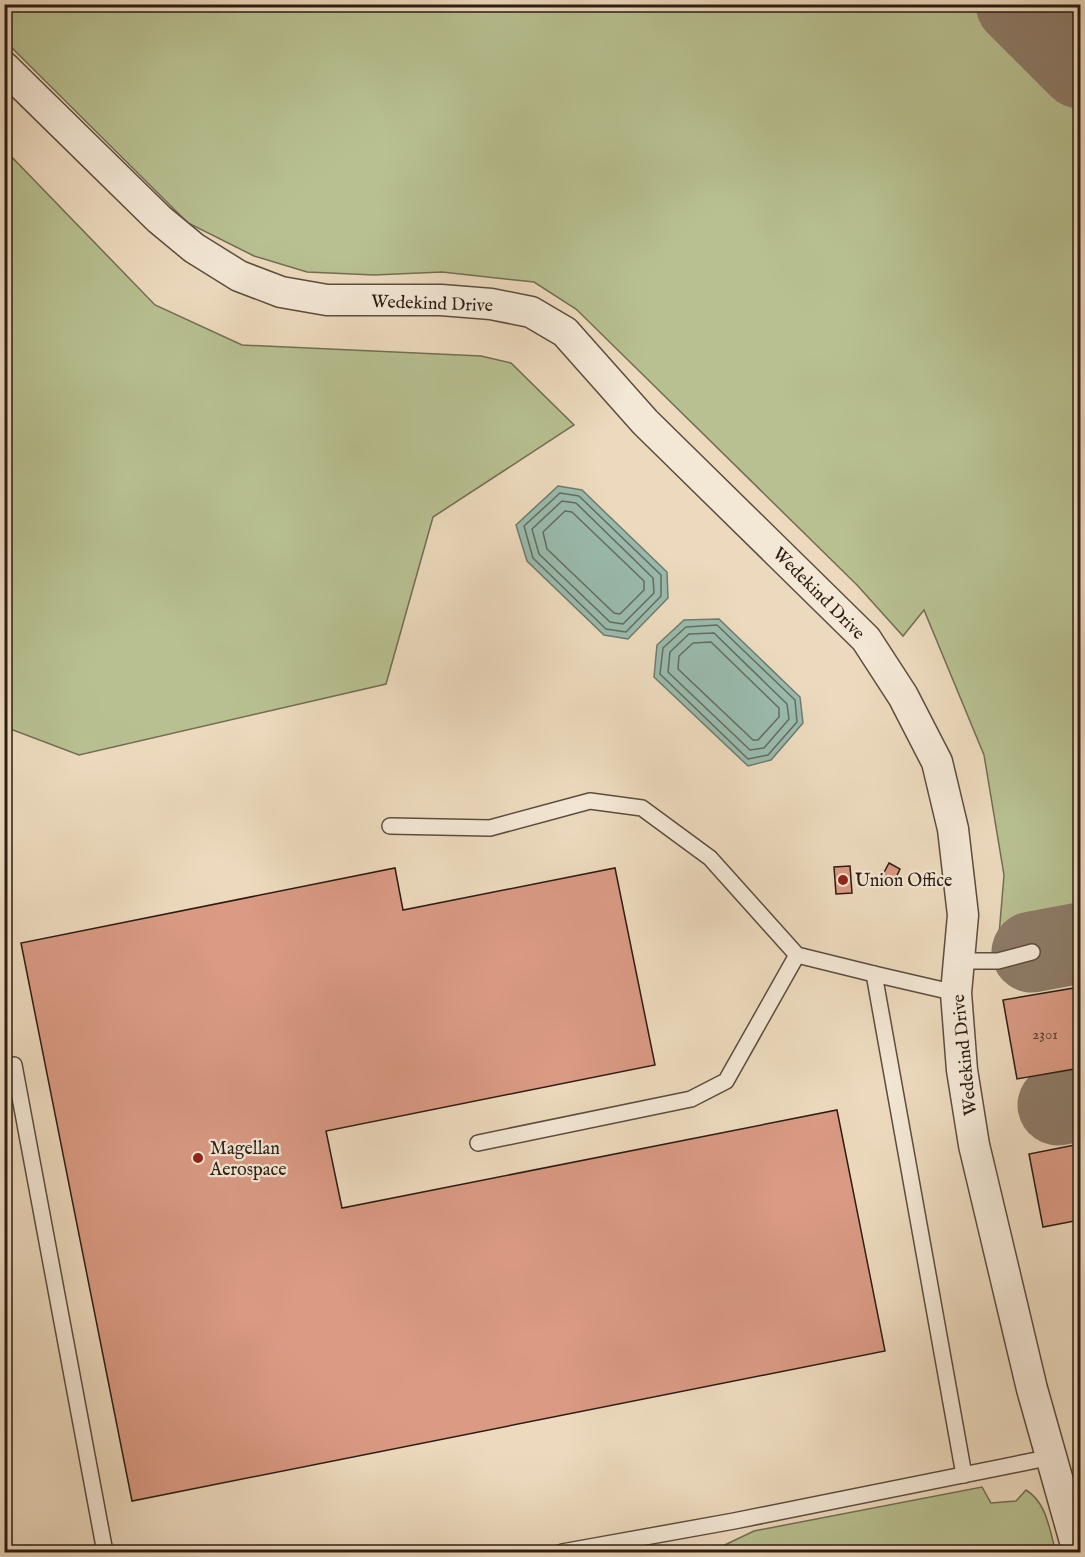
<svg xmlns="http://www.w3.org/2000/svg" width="1085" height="1557" viewBox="0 0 1085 1557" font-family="'IM FELL English',serif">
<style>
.green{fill:#b8c091;stroke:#726e52;stroke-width:1.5}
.water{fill:#9abbad;stroke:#6e7b6f;stroke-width:1.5}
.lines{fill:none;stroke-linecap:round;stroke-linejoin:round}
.shore{stroke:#646c60;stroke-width:1.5}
.taxiway{stroke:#8d7b68;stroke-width:81}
.building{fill:#da9a84;stroke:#2d1c13;stroke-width:1.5}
.service-casing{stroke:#5d4c3e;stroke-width:18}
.minor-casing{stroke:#5d4c3e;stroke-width:33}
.service{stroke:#f3e7d5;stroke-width:15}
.minor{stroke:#f3e7d5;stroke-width:30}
.poi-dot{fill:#8f2418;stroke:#f3e7d5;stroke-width:2}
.labels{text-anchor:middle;stroke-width:4.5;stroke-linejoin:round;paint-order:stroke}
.number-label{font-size:15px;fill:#583c2f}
.street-label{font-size:18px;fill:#2d1c13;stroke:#f3e7d5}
.poi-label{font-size:18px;fill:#2d1c13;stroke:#f3e7d5;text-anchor:start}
</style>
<rect width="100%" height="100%" fill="#eddabe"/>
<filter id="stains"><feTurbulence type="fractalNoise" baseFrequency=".00333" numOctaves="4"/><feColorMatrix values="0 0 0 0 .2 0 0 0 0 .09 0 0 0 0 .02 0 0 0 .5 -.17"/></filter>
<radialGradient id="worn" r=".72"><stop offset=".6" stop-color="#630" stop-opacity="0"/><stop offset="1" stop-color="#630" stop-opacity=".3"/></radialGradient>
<!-- green -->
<g class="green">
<polygon points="4,5 977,5 1080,106 1080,930 998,947 1004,875 984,755 924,610 903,636 857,585 576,309 534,282 442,272 374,275 307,272 254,256 188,223 5,41"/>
<polygon points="1063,5 1080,5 1080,22"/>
<polygon points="5,150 155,305 242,345 481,356 511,363 574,425 433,517 386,684 79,755 5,727"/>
<path d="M 982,1487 L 991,1503 L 1016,1501 L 1026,1490 C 1047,1503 1049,1529 1056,1552 L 710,1552 L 754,1531 Z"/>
</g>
<!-- water -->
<g class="water">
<polygon points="558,486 582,490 667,572 668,598 628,639 604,635 527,561 516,525"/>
<polygon points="719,619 800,697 803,723 771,760 748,766 654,677 657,645 684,620"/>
</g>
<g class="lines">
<!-- shore -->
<g class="shore">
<polygon points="560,493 579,496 661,575 661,596 626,632 606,629 533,558 524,526"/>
<polygon points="562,501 576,503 653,578 654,593 623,624 610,622 539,554 532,529"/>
<polygon points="565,511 572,512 644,581 644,590 620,614 614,613 547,549 543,532"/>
<polygon points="717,625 795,700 797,722 768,755 748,759 660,674 663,648 686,627"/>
<polygon points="714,633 787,704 789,719 764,748 750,750 668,672 670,652 689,634"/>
<polygon points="711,642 779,708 779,717 758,740 753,740 678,669 679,656 693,643"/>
</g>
<!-- taxiway -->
<g class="taxiway">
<polyline points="1016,4 1080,68"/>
<polyline points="1032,952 1080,943"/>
<polyline points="1058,1105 1080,1101"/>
</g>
</g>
<!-- building -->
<g class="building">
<polygon points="889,863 900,869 892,886 880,880"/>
<polygon points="850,866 852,893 836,894 834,867"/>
<polygon points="395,868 403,910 615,868 655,1065 326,1131 342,1208 837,1110 885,1351 132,1501 21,943"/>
<polygon points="1080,987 1080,1068 1017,1079 1003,1000"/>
<polygon points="1080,1144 1080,1220 1043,1227 1029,1154"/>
</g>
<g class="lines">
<!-- service casing -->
<g class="service-casing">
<g id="service">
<polyline points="390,826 490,828 590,801 642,808 710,858 797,955 874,974"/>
<polyline points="959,961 998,961 1032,952"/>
<polyline points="956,993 874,974 964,1475"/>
<polyline points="14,1065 105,1552"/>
<polyline points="478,1143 691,1099 726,1081 797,955"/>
<polyline points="562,1552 734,1521 1052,1457"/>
</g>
</g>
<!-- minor casing -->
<g class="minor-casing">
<polyline id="minor" points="4,67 159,219 194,248 239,276 281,292 327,300 441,300 491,304 531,312 565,332 645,422 866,639 903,696 937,762 953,829 963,915 956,993 962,1070 974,1145 1032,1389 1078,1552"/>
</g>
<!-- service -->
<use href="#service" class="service"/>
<!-- minor -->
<use href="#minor" class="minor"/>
</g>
<!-- markers -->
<g class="poi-dot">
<circle cx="843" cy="880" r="6"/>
<circle cx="198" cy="1158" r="6"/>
</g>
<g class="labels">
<!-- number labels -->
<g class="number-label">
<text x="1045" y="1039">2301</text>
</g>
<!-- street labels -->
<g class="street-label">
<text transform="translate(432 303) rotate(2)" y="6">Wedekind Drive</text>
<text transform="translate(819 593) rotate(45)" y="6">Wedekind Drive</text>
<text transform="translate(964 1055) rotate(-96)" y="6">Wedekind Drive</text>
</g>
<!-- poi labels -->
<g class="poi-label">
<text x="855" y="886">Union Office</text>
<text x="210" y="1154">Magellan<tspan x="210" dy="21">Aerospace</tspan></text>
</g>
</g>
<!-- margin -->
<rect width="1085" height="1557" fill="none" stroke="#eddabe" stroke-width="24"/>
<rect x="6" y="6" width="1073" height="1545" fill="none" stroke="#2d1c13" stroke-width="3"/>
<rect x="12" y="12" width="1061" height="1533" fill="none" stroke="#2d1c13" stroke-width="1.5"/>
<rect width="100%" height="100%" filter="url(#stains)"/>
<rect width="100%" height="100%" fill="url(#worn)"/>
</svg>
